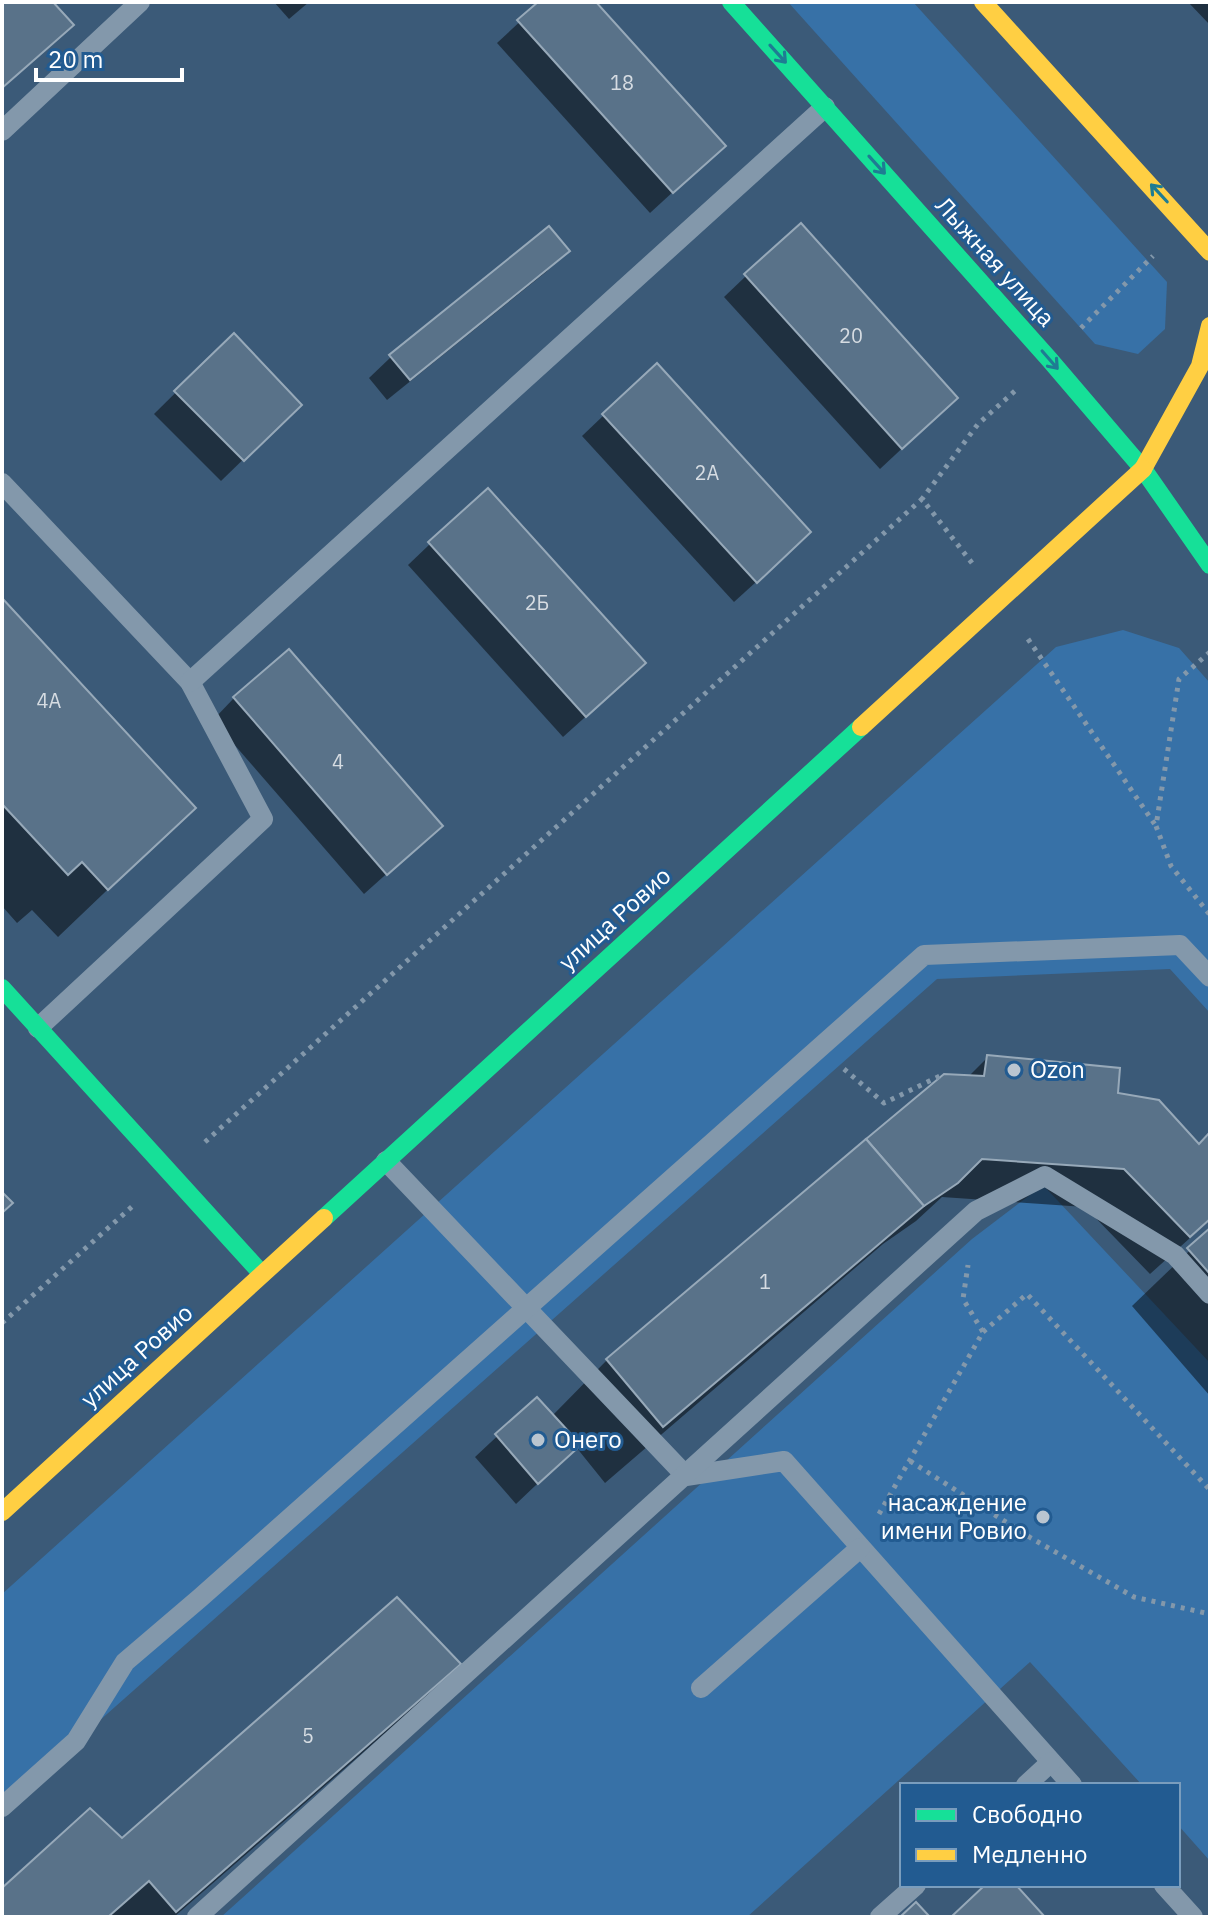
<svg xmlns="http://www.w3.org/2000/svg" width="1212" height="1919" viewBox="0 0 1212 1919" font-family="'IBM Plex Sans',sans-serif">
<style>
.green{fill:#3771a7}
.shadow{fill:#0007}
.building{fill:#597289;stroke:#97a9b9;stroke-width:2}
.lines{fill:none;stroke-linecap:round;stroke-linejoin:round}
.path{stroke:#8398ab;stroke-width:5;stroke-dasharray:4 6;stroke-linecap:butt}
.lane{stroke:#8398ab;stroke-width:20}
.fast{stroke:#16e098;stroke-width:18}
.slow{stroke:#ffcf43;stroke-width:18}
.oneway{stroke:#1f7c93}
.poi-dot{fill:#bac5d0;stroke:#225b91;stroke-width:3}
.labels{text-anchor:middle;stroke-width:6;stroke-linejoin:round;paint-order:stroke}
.number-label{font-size:20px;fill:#d6dce2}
.street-label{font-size:24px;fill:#fff;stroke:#225b91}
.poi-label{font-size:24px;fill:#fff;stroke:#225b91;text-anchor:start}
</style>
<rect width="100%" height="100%" fill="#3b5a78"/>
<!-- green -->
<g class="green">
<polygon points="788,2 913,2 1167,282 1165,329 1138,354 1095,344"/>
<polygon points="1123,630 1179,648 1210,683 1210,1013 1170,969 937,979 2,1807 2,1594 1056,647"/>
<polygon points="1043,1185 1210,1363 1210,1861 1178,1825 1178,1785 1142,1785 1030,1662 747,1917 221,1917 972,1239"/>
</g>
<!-- shadow -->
<g class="shadow">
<polygon points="2,2 50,2 71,25 2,89"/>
<polygon points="274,2 309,2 289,19"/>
<polygon points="541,2 593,2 723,146 650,213 497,43"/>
<polygon points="1188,2 1210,2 1210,25"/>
<polygon points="567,251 546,272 387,400 369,378 391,357"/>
<polygon points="746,276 956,398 880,469 724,297"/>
<polygon points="234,335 299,405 221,481 154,414"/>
<polygon points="604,415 787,554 734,602 582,436"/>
<polygon points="430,544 622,684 563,737 408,565"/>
<polygon points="2,601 193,808 58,937 32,910 17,923 2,906"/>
<polygon points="234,698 440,826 364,894 213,720"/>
<polygon points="988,1057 1116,1095 1199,1146 1210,1135 1210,1220 1150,1274 1085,1207 942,1197 916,1221 883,1244 605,1483 576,1447 516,1504 475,1457 537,1399 552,1416 607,1360 968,1077"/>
<polygon points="1210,1231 1210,1396 1132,1306"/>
<polygon points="458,1664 420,1703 174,1917 2,1917 2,1890 122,1841"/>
</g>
<!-- building -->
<g class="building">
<polygon points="2,2 53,2 74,25 2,88"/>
<polygon points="538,2 596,2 726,146 673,193 517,20"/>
<polygon points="801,223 958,398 902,449 744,274"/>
<polygon points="549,226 570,251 410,380 389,355"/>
<polygon points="234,333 302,405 244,461 174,391"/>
<polygon points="657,363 811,532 757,583 602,414"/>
<polygon points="488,488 646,663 586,717 428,542"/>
<polygon points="2,598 196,808 108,890 82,862 68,875 2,804"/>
<polygon points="289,649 443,826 387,875 233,697"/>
<polygon points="987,1055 1120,1068 1118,1093 1159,1100 1199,1144 1210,1132 1210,1219 1190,1237 1124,1169 982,1159 958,1183 924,1206 866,1139 944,1074 984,1076"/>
<polygon points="866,1139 924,1206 663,1427 606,1359"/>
<polygon points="2,1192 13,1203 2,1213"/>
<polygon points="1210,1228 1210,1274 1187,1248"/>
<polygon points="537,1397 581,1445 538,1484 495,1434"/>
<polygon points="397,1597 461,1664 176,1912 149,1881 108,1917 2,1917 2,1888 90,1808 122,1838"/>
<polygon points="985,1885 1016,1885 1045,1917 951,1917"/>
<polygon points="916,1902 930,1917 900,1917"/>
</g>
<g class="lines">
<!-- path -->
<g class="path">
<polyline points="1081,328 1153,256"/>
<polyline points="972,563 922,499 978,424 1016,390"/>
<polyline points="1028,639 1156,826"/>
<polyline points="1210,652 1179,679 1156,826 1171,866 1210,915"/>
<polyline points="844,1069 884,1103 944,1074"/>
<polyline points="205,1142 922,499"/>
<polyline points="2,1323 135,1204"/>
<polyline points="983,1332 1027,1294 1210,1490"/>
<polyline points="910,1461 1031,1538 1134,1597 1210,1614"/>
<polyline points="879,1514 983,1332 963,1299 968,1265"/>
</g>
<!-- lane -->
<g class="lane">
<polyline points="2,131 140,2"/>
<polyline points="2,483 190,682 263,819 38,1028"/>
<polyline points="190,682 825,107"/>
<polyline points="386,1161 686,1476 784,1461 1072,1785"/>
<polyline points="701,1688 860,1548"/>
<polyline points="1026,1785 1051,1762"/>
<polyline points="2,1807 76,1741 125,1662 200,1598 924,955 1180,945 1210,977"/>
<polyline points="1164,1885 1193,1917"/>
<polyline points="197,1917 976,1211 1045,1176 1175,1255 1210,1294"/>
<polyline points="880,1917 916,1885"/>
</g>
<!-- fast -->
<g class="fast">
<polyline points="731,2 1049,359 1143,469 1210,565"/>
<polyline points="2,988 262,1274"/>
<polyline points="324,1218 861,727"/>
</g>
<!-- slow -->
<g class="slow">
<polyline points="983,2 1210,252"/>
<polyline points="1143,469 1200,366 1210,326"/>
<polyline points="861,727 1143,469"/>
<polyline points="2,1512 324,1218"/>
</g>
</g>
<!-- one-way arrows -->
<defs><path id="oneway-shaft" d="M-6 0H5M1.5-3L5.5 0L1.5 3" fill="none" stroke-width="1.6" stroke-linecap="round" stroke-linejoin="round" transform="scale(2)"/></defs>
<g class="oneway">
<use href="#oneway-shaft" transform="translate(778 54) rotate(48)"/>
<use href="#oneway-shaft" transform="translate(877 165) rotate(48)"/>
<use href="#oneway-shaft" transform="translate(1159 193) rotate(-133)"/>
<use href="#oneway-shaft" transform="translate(1050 360) rotate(49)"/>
</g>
<!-- markers -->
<g class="poi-dot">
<circle cx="1014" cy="1070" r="8"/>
<circle cx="538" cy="1440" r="8"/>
<circle cx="1043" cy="1517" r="8"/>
</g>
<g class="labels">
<!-- number labels -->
<g class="number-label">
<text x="622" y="90">18</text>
<text x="851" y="343">20</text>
<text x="707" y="480">2А</text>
<text x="537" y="610">2Б</text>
<text x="49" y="708">4А</text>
<text x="338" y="769">4</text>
<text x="765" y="1289">1</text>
<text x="308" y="1743">5</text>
</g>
<!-- street labels -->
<g class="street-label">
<text transform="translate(995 262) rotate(48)" y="8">Лыжная улица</text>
<text transform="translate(615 919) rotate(-42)" y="8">улица Ровио</text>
<text transform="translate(137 1356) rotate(-42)" y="8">улица Ровио</text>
</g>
<!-- poi labels -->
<g class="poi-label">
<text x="1030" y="1078">Ozon</text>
<text x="554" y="1448">Онего</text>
<text x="1027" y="1511" text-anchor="end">насаждение<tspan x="1027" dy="28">имени Ровио</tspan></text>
</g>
</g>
<!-- border -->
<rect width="1212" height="1919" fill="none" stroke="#ffffff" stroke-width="8"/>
<!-- legend -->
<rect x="900" y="1783" width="280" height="104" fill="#225b91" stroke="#7a9dbd" stroke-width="2"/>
<rect x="916" y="1809" width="40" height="12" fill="#16e098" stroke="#7a9dbd" stroke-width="2"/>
<text x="972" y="1823" font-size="24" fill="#ffffff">Свободно</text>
<rect x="916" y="1849" width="40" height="12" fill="#ffcf43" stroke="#7a9dbd" stroke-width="2"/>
<text x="972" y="1863" font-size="24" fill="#ffffff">Медленно</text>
<!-- scale -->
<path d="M36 68v12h146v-12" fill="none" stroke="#ffffff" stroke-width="4"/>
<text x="48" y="68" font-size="24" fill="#ffffff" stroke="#225b91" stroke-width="6" paint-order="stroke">20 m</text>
</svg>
